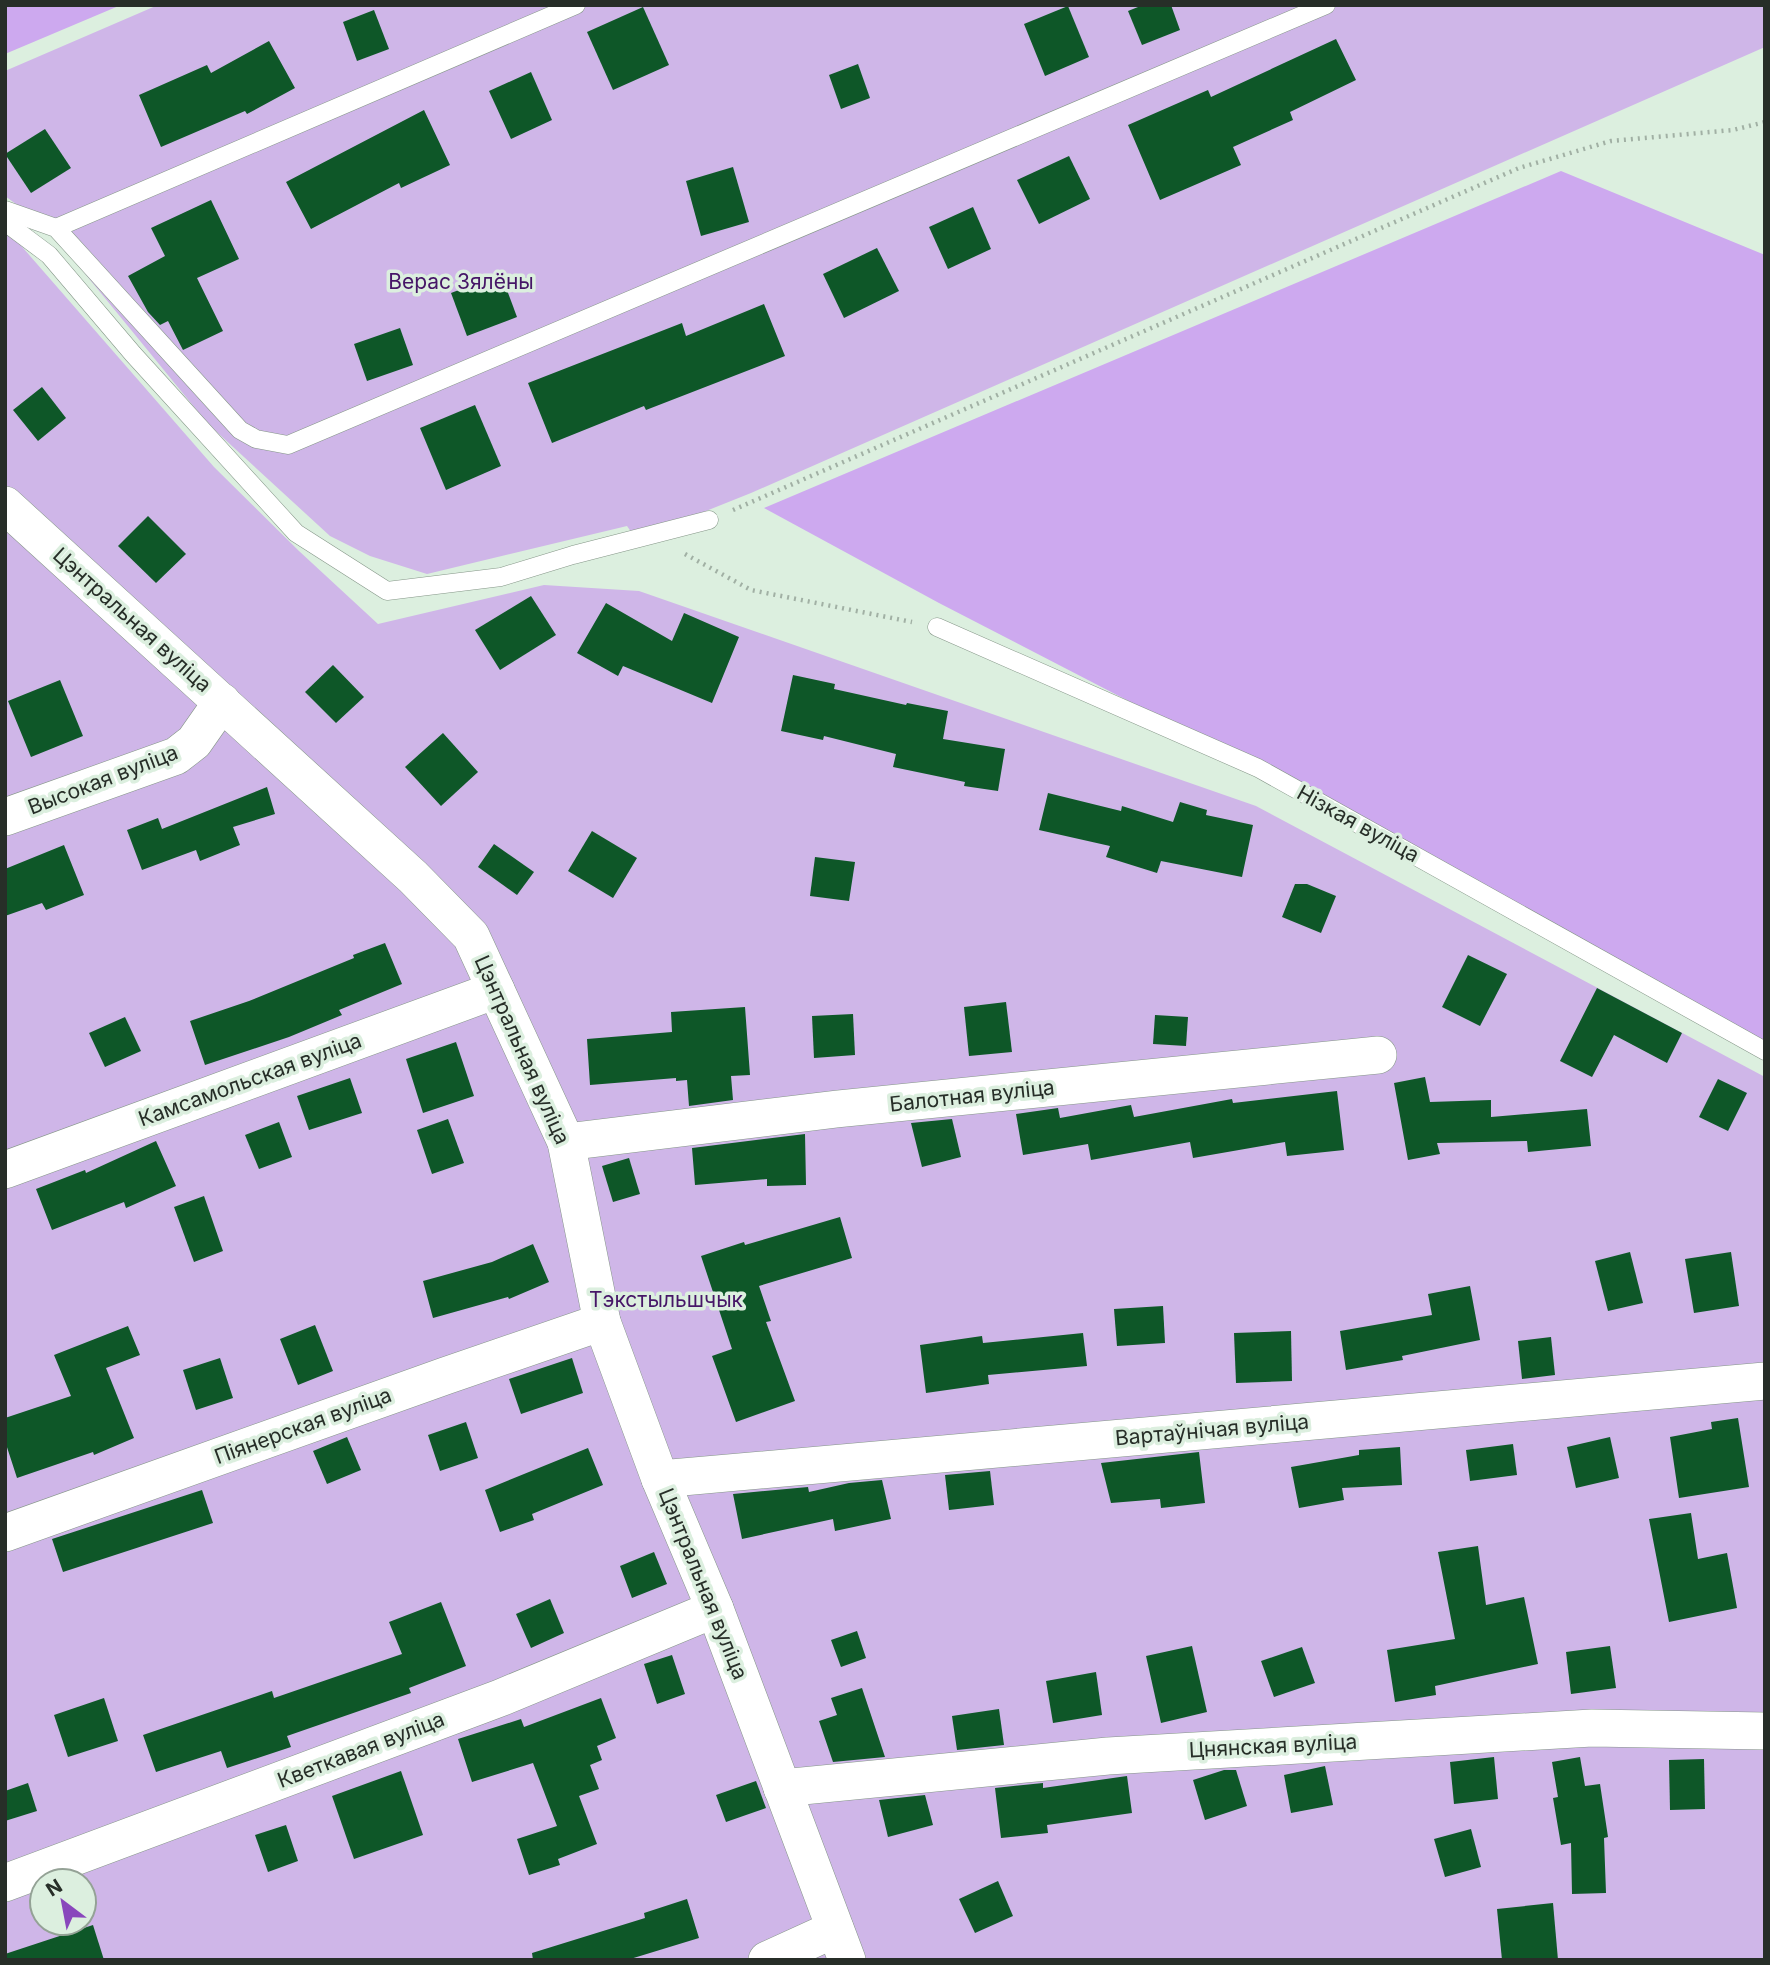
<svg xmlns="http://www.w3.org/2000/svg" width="1770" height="1965" viewBox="0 0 1770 1965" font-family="Inter,sans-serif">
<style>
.green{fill:#cfb6e8;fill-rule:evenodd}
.forest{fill:#cda9ef}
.building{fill:#0e5728}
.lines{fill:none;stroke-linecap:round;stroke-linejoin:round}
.lane-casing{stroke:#859688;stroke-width:19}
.street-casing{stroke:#859688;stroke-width:38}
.path{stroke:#a1b0a4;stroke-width:4.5;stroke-dasharray:2 5;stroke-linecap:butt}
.lane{stroke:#fff;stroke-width:18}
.street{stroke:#fff;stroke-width:37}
.labels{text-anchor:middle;stroke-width:7;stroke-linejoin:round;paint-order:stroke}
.park-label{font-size:21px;fill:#461667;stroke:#dcefdf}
.street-label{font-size:21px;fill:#272e28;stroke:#dcefdf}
</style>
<rect width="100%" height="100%" fill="#dcefdf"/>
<!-- green -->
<g class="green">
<polygon points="158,5 1765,5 1765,47 751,493 636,539 627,526 427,574 370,556 330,536 208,424 46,226 5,196 5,71"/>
<path d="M 5,232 L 17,241 L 214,467 L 299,551 L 378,624 L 544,585 L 639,591 L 1256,806 L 1765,1077 L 1765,1960 L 5,1960 ZM 42,1881 L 84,1881 L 84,1923 L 42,1923 Z"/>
</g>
<!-- forest -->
<g class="forest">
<polygon points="5,5 121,5 5,54"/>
<polygon points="1561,171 1765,255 1765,1051 1258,768 939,603 764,508"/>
</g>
<!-- building -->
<g class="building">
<polygon points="1143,5 1171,5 1180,30 1142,45 1128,11"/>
<polygon points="1068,6 1089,57 1045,76 1024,24"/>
<polygon points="643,7 669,65 613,90 587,32"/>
<polygon points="374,10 389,49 357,61 343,22"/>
<polygon points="1336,39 1356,80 1290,112 1293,120 1233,147 1241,165 1160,200 1128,125 1208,90 1211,97"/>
<polygon points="269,41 295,88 247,114 245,111 161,147 139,95 207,65 211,73"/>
<polygon points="858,64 870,98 841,109 829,75"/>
<polygon points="531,72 552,120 511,139 489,91"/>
<polygon points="424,110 450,165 401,188 399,183 311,229 286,182"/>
<polygon points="45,129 71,168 31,193 5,154"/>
<polygon points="1069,156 1090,199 1039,224 1017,180"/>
<polygon points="733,167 749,222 701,236 686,181"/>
<polygon points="211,200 239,259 197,278 223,331 183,350 168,321 160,325 148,312 128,276 165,256 151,228"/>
<polygon points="973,207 991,249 948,269 929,227"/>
<polygon points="877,248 899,291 844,318 823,274"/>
<polygon points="501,274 517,317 467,336 451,293"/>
<polygon points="764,304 785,356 646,410 644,406 552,443 528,383 682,323 686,336"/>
<polygon points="400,328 413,365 367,381 354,344"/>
<polygon points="42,387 66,418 38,441 13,410"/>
<polygon points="475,405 501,466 446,490 420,428"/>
<polygon points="148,516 186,554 156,583 118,546"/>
<polygon points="531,596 556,635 500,670 475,630"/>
<polygon points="606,603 672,641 684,613 739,637 712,703 623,666 618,676 577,653"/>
<polygon points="333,665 364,697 336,723 305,692"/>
<polygon points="793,675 835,684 834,689 906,705 907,703 948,711 943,739 1005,749 998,791 964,786 965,782 893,767 896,754 824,736 823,740 781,731"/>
<polygon points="60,680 83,736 31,757 8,701"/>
<polygon points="443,733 478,772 441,806 405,767"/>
<polygon points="267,787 275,814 233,827 240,845 200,861 196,850 142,870 127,830 158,818 162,829"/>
<polygon points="1048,793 1121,811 1122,806 1173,822 1180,802 1207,810 1206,815 1253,825 1242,877 1161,861 1157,873 1106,857 1110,846 1039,830"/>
<polygon points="592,831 637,858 613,898 568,871"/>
<polygon points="494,844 534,872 517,895 478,867"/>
<polygon points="64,845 84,895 46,910 42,903 5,916 5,869"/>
<polygon points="815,857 855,862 849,901 810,896"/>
<polygon points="1295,884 1307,884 1336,896 1321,933 1282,917"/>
<polygon points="385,943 402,984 339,1010 342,1015 289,1037 205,1065 190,1021 249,1001 354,958 353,955"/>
<polygon points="1468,955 1507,974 1480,1026 1442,1007"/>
<polygon points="1597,988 1682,1033 1667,1063 1614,1035 1592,1077 1560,1061"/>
<polygon points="1006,1002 1012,1052 969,1056 964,1007"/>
<polygon points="745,1007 750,1075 731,1076 733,1100 689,1106 687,1080 676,1081 676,1078 590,1085 587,1039 672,1032 671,1012"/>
<polygon points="853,1014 855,1055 814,1058 812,1016"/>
<polygon points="1155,1015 1188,1017 1186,1046 1153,1044"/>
<polygon points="125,1017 141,1051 105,1067 89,1033"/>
<polygon points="456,1042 474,1096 423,1113 406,1059"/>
<polygon points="1425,1077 1430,1102 1491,1100 1491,1117 1587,1109 1591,1146 1528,1152 1527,1141 1437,1143 1440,1154 1408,1160 1394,1083"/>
<polygon points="350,1078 362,1113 309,1130 297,1096"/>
<polygon points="1718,1079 1747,1093 1728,1131 1699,1117"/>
<polygon points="1337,1091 1344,1150 1287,1156 1285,1142 1193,1158 1190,1142 1091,1160 1088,1144 1023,1155 1016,1114 1058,1108 1060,1118 1131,1105 1134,1117 1232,1099 1233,1103"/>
<polygon points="448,1119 464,1163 432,1174 417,1130"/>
<polygon points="952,1119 961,1157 922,1167 911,1123"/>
<polygon points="279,1122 292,1157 259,1169 245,1135"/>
<polygon points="805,1134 806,1185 767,1186 767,1179 695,1185 692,1148"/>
<polygon points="156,1141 176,1186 126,1208 124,1202 52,1230 36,1189 85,1170 86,1173"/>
<polygon points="629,1158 640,1194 613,1202 602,1166"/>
<polygon points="204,1196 223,1251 194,1262 174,1207"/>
<polygon points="840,1217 852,1258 759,1286 771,1321 766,1322 795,1401 736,1422 712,1356 732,1349 701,1256 744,1242 745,1245"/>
<polygon points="533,1244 549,1282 509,1299 508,1297 433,1318 423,1281 492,1262"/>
<polygon points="1630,1252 1643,1303 1608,1311 1595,1261"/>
<polygon points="1731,1252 1739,1306 1694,1313 1685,1259"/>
<polygon points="1470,1286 1480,1340 1402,1356 1403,1360 1346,1370 1340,1331 1432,1315 1428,1294"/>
<polygon points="1163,1306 1165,1343 1117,1346 1114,1309"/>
<polygon points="315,1325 333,1371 298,1385 280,1339"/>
<polygon points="128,1326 140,1355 106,1368 134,1438 94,1455 93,1452 17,1478 5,1441 5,1418 71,1396 54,1355"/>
<polygon points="1291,1331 1292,1381 1236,1383 1234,1333"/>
<polygon points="1083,1333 1087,1366 988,1375 989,1384 926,1393 920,1345 982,1336 983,1343"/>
<polygon points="1551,1337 1555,1375 1522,1379 1518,1341"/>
<polygon points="220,1358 233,1398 196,1410 183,1370"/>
<polygon points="572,1358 583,1393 521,1414 509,1379"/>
<polygon points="1738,1418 1749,1487 1679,1498 1670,1437 1712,1429 1711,1422"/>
<polygon points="466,1422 478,1458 440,1471 428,1435"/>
<polygon points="347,1437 361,1470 327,1484 313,1451"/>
<polygon points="1610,1437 1619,1478 1576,1488 1567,1447"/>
<polygon points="1513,1444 1517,1475 1470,1481 1466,1450"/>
<polygon points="1400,1447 1402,1485 1342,1488 1344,1500 1299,1508 1291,1467 1359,1455 1359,1450"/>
<polygon points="588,1448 603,1485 532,1514 534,1520 500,1532 485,1490"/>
<polygon points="1199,1452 1205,1503 1161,1508 1160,1499 1111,1503 1101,1463"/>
<polygon points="990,1471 994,1505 949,1510 945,1475"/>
<polygon points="882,1480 891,1519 835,1531 833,1519 742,1539 733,1494 808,1487 809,1492 849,1483"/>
<polygon points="202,1490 213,1523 63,1572 52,1539"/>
<polygon points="1691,1513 1698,1559 1727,1553 1737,1608 1669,1622 1649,1519"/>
<polygon points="1478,1546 1486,1605 1524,1597 1538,1664 1435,1686 1436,1695 1395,1702 1387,1650 1455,1639 1438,1552"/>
<polygon points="654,1552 667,1584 632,1598 620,1566"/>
<polygon points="550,1599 564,1633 531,1648 516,1614"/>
<polygon points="441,1602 466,1666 409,1688 411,1693 287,1736 291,1747 227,1768 221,1751 156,1772 143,1735 272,1691 274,1698 402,1654 389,1622"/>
<polygon points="857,1631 866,1658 841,1667 831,1640"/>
<polygon points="1192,1646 1207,1712 1161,1723 1146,1656"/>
<polygon points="1610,1646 1616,1688 1571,1694 1566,1652"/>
<polygon points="1302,1647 1315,1683 1274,1697 1261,1661"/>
<polygon points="672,1655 685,1694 657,1704 644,1664"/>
<polygon points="1096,1672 1102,1715 1053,1723 1046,1681"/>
<polygon points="862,1688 885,1757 833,1762 819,1721 837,1715 831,1698"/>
<polygon points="104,1698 118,1741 68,1757 54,1715"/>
<polygon points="601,1698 616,1738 597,1746 602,1760 590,1765 599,1789 579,1796 597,1844 558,1859 560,1865 529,1875 517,1839 557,1826 533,1763 472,1782 458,1739 521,1719 524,1727"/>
<polygon points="999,1709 1004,1745 957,1750 952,1716"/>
<polygon points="1494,1757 1498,1799 1454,1804 1450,1762"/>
<polygon points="1580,1757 1585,1786 1600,1784 1608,1837 1604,1838 1606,1893 1572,1894 1571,1843 1561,1845 1553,1798 1558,1797 1552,1762"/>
<polygon points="1704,1759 1705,1809 1670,1810 1669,1760"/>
<polygon points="1325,1766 1333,1805 1291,1813 1284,1775"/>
<polygon points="1224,1770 1236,1770 1247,1806 1205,1820 1193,1780"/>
<polygon points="401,1771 423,1835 354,1859 332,1796"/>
<polygon points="1127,1776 1132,1813 1047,1825 1048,1833 1001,1838 995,1788 1043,1783 1043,1788"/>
<polygon points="756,1781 766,1808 726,1822 716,1795"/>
<polygon points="28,1783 37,1811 5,1821 5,1791"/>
<polygon points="925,1795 933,1825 888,1837 879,1800"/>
<polygon points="286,1825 298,1861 268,1872 255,1835"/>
<polygon points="1471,1829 1481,1867 1445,1877 1434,1839"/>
<polygon points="998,1881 1013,1916 975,1933 959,1899"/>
<polygon points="687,1899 699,1938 627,1960 533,1960 532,1953 645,1918 644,1913"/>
<polygon points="1553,1903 1558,1960 1502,1960 1497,1909"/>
<polygon points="93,1925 104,1960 5,1960 5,1954"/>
</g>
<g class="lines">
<!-- lane casing -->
<g class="lane-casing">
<g id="lane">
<polyline points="5,210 56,228 240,430 256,439 288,445 1326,5"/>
<polyline points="5,222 49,255 133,354 296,533 387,591 501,577 573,555 709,520"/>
<polyline points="56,228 576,5"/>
<polyline points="937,627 1258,768 1765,1051"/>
</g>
</g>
<!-- street casing -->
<g class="street-casing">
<g id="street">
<polyline points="5,505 413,877 471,936 566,1142 602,1322 660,1479 715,1609 847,1960"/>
<polyline points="5,817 176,756 194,742 222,702"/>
<polyline points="566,1142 837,1109 1378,1055"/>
<polyline points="5,1170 496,990"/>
<polyline points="660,1479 1765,1381"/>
<polyline points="5,1533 445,1376 602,1322"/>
<polyline points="782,1788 1108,1756 1592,1728 1765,1731"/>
<polyline points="5,1883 500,1698 715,1609"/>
<polyline points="767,1960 835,1929"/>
</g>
</g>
<!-- path -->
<g class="path">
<polyline points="733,510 1519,168 1611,141 1733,130 1765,122"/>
<polyline points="685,554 751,590 912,622"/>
</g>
<!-- lane -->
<use href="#lane" class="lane"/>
<!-- street -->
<use href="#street" class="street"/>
</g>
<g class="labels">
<!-- park labels -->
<g class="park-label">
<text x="461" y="289">Верас Зялёны</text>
<text x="666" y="1307">Тэкстыльшчык</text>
</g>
<!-- street labels -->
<g class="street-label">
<text transform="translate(132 620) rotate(42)" y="7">Цэнтральная вуліца</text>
<text transform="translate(103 780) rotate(-21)" y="7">Высокая вуліца</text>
<text transform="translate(1358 824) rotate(29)" y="7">Нізкая вуліца</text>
<text transform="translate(522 1050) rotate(66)" y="7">Цэнтральная вуліца</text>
<text transform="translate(250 1080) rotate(-20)" y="7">Камсамольская вуліца</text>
<text transform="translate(972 1096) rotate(-6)" y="7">Балотная вуліца</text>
<text transform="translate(303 1426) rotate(-20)" y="7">Піянерская вуліца</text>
<text transform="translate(1212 1430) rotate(-5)" y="7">Вартаўнічая вуліца</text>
<text transform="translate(703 1584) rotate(68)" y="7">Цэнтральная вуліца</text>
<text transform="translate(1273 1746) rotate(-3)" y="7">Цнянская вуліца</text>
<text transform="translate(361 1750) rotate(-21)" y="7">Кветкавая вуліца</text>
</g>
</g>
<!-- border -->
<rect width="1770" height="1965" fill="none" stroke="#272e28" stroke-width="14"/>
<!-- north arrow -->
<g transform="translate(63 1902) rotate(328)"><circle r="33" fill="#dcefdf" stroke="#94a296" stroke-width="2"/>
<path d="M0-5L12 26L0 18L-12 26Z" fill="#8947bc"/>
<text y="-10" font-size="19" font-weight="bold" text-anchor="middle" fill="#272e28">N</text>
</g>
</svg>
